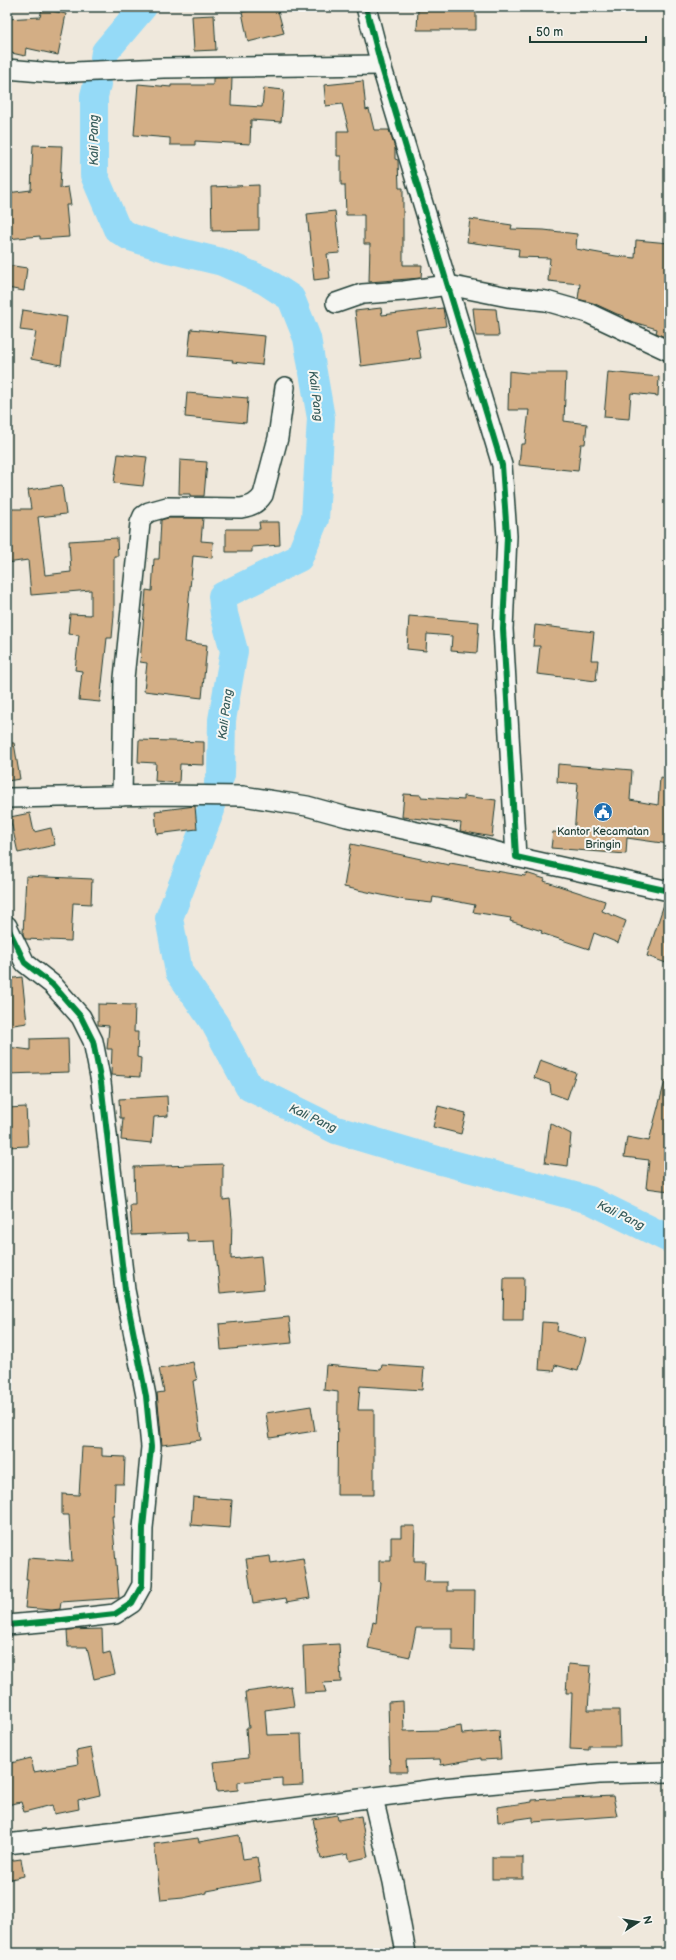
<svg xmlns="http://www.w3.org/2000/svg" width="676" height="1960" viewBox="0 0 676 1960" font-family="'Balsamiq Sans',sans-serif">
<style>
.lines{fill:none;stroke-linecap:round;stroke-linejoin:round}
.river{stroke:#95daf7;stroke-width:28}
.building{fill:#d3ae85;stroke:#1f3d34}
.minor-casing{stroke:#1f3d34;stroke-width:22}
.minor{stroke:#f6f6f2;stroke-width:19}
.cycleway-casing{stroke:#f6f6f2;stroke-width:8}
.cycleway{stroke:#00873e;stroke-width:6}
.labels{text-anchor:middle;stroke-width:4;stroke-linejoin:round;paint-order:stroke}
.poi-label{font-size:11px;fill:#1f3d34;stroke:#f6f6f2}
.water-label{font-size:12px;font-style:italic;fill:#375c5b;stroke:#f6f6f2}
</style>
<rect width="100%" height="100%" fill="#efe8dc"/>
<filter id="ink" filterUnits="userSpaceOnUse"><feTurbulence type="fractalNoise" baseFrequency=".025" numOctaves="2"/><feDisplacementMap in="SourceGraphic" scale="8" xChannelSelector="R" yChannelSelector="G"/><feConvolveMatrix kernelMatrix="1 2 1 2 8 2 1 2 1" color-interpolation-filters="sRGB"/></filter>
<g filter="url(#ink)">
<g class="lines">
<!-- river -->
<g class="river">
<polyline points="104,58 105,52 143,7"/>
<polyline points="97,84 94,96 94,175 117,229 130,237 168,249 222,262 265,281 291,298 307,338 321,418 315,519 299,558 222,596 224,614 234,651 222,720 221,775 218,782"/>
<polyline points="211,810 169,918 179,972 215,1024 249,1087 336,1130 437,1160 590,1200 669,1239"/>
</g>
</g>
<!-- building -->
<g class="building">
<polygon points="264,7 277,7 284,33 248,42 242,12"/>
<polygon points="450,7 476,7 476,30 417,30 418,9 450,10"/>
<polygon points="42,9 66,14 58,55 26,48 25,56 7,52 7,19 40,17"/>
<polygon points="214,15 216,50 194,51 192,16"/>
<polygon points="213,78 232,78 231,105 262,107 264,88 284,90 281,122 251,120 250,144 195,141 195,145 170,145 170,138 134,135 138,84 171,87 171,85 213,85"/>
<polygon points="363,81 366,110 369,109 374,130 389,130 395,148 395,159 398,160 399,188 403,188 403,265 422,265 421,278 369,282 370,244 364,244 364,215 346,215 345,185 341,185 341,156 337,156 337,131 349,131 342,104 326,106 324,85"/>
<polygon points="33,145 62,146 60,188 68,187 71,205 66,205 69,237 40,239 40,236 7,239 7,193 31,190"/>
<polygon points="259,185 259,230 212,231 211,187"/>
<polygon points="335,211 340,253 327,254 330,278 314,280 307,214"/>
<polygon points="470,219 512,225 511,229 544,230 577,234 576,249 616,256 635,258 636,240 669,243 669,339 656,333 657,329 633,322 624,318 624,316 617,314 593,303 578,299 580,284 548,281 550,258 518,257 519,249 467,242"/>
<polygon points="7,265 27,268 24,291 7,288"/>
<polygon points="381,308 382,315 443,308 446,326 416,330 421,358 361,366 355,311"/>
<polygon points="473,308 496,309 499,336 476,336"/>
<polygon points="23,310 67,317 61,365 31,359 36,332 20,330"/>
<polygon points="191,329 265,336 262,365 232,362 233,360 188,356"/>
<polygon points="509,371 526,373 566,373 564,421 587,424 585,444 581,444 578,471 519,465 521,444 525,444 529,410 508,410"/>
<polygon points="608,372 659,377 658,396 631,393 629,419 604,417"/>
<polygon points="187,393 248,398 246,423 185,417"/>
<polygon points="118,454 147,457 143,486 114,483"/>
<polygon points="180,460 207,462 204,496 190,496 190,494 179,494"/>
<polygon points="62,485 66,514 38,517 45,575 71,572 69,541 117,538 118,556 114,556 114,615 112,638 107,638 100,702 79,700 82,671 75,670 79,635 68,634 70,614 91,615 91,590 31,595 28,560 7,563 7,509 31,509 28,490"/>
<polygon points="168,518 203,518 201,541 213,542 212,558 193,556 185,642 207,645 202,698 144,691 147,663 140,662 146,590 152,591 154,559 159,559 161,520"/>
<polygon points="259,522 279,522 280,545 252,547 252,552 226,552 226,529 260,529"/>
<polygon points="409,616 479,622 477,653 451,651 452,636 427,634 426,651 407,649"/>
<polygon points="535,625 594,632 591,660 598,660 596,681 537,674 540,646 533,646"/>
<polygon points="139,740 204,742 204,765 180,764 179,783 155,781 156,763 138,762"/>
<polygon points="7,743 14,743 20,779 7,781"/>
<polygon points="558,764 632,770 630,800 658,805 660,777 669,778 669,844 627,838 626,854 551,848 553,832 574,834 578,784 557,782"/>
<polygon points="404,794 421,795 421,797 464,800 464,796 496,800 492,837 460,831 461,823 402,817"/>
<polygon points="195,806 197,829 157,834 155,811"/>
<polygon points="30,813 34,832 51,828 55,845 18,853 10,817"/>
<polygon points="351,844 449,865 450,863 525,876 526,873 545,879 544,881 605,901 602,911 626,921 618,943 594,933 589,949 541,933 542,931 510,921 511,918 473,912 475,905 433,897 432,903 405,900 344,887"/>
<polygon points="26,876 92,879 91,904 73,903 71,941 25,939 23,934"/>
<polygon points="665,901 669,902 669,954 666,963 647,956"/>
<polygon points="22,977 27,1023 7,1026 7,979"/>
<polygon points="98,1004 135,1005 134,1032 138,1032 137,1057 141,1058 140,1077 111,1075 112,1049 107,1049 109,1026 98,1025"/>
<polygon points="68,1038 69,1072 7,1074 7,1047 30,1050 30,1039"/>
<polygon points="540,1060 576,1073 567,1099 551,1093 550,1084 534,1078"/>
<polygon points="665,1081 669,1081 669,1191 646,1188 649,1160 624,1157 627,1137 649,1141"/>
<polygon points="167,1096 168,1116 154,1117 152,1143 121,1140 123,1118 120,1118 119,1099"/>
<polygon points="438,1106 466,1113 461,1134 433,1127"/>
<polygon points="26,1107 28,1146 7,1147 7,1108"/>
<polygon points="550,1123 571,1134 568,1166 545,1163"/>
<polygon points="223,1164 223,1200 230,1199 232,1219 231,1259 261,1256 264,1289 220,1293 215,1241 188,1242 187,1233 132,1235 130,1205 135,1205 134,1167"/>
<polygon points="504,1278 524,1278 523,1320 503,1320"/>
<polygon points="289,1317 292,1343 221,1350 219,1324"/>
<polygon points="542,1322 558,1323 557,1331 586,1339 578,1371 555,1365 554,1371 539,1370"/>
<polygon points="193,1362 197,1380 193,1381 201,1440 162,1445 157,1393 164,1392 159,1369"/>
<polygon points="326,1365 381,1370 382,1365 424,1368 422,1390 360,1386 358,1410 374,1410 374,1495 337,1495 338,1392 324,1390"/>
<polygon points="311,1406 315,1431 270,1438 266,1413"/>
<polygon points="82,1447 102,1448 102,1456 125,1457 124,1484 115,1484 114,1516 112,1516 119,1598 61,1602 60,1609 52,1610 25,1608 28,1579 26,1579 28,1558 72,1561 69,1515 62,1515 62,1494 79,1495"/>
<polygon points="193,1497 232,1500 230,1528 191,1525"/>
<polygon points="401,1526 415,1526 414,1561 425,1561 424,1582 447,1582 447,1591 475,1591 474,1651 452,1650 452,1628 416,1628 410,1657 368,1648 373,1622 376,1623 380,1582 379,1582 379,1561 391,1561 391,1537 401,1537"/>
<polygon points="270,1556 271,1563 303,1558 310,1598 287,1602 286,1598 253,1603 246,1559"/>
<polygon points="102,1629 103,1654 110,1652 115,1674 94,1679 87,1647 68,1647 67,1630"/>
<polygon points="339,1644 341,1682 323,1683 326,1692 305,1693 303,1646"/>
<polygon points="568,1664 591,1666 588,1710 619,1710 620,1746 589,1746 589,1750 570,1749 572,1693 566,1693"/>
<polygon points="291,1686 294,1706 265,1710 267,1735 301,1734 303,1785 282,1786 282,1778 238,1782 238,1790 217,1792 213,1762 248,1758 246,1728 249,1728 245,1692"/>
<polygon points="403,1701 404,1731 439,1730 461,1726 462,1734 499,1731 501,1759 481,1760 481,1758 441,1765 440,1759 406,1760 407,1772 390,1772 388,1702"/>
<polygon points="91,1748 100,1795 78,1800 79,1809 54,1814 52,1805 24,1812 21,1802 7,1805 7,1764 31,1758 34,1772 78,1764 76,1751"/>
<polygon points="613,1796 617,1816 533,1822 533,1817 498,1822 497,1807 532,1802 532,1800"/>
<polygon points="337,1815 338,1820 361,1816 368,1857 350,1861 348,1854 321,1859 313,1819"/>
<polygon points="239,1835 243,1859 257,1857 261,1881 207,1891 207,1893 183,1898 161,1900 154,1844 198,1838 199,1842"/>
<rect x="492" y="1857" width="31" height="22"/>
<polygon points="21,1859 24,1876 7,1880 7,1861"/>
</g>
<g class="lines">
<!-- minor casing -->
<g class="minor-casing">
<g id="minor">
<polyline points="366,7 381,65 502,465 507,536 503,629 516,857 669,891"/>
<polyline points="7,69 53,73 163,68 381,65"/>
<polyline points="336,303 362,294 404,291 448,285 508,297 546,301 588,313 669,351"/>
<path d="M 122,796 L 124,678 L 140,523 L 143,516 L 149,512 L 167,507 L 241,508 C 251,506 257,504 263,495 L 278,438 L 285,387"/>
<polyline points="7,798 162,795 243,796 307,806 347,817 436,836 516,857"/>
<polyline points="7,926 25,963 53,985 81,1017 93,1041 101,1082 125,1290 146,1396 151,1447 143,1528 142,1585 132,1603 115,1614 53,1621 7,1625"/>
<polyline points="373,1798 393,1882 406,1953"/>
<polyline points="7,1844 118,1831 443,1788 599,1774 669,1772"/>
</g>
</g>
<!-- minor -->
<use href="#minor" class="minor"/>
<!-- cycleway casing -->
<g class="cycleway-casing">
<g id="cycleway">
<polyline points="366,7 381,65 502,465 507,536 503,629 516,857 669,891"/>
<polyline points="7,926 25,963 53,985 81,1017 93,1041 101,1082 125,1290 146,1396 151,1447 143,1528 142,1585 132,1603 115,1614 53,1621 7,1625"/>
</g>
</g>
<!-- cycleway -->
<use href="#cycleway" class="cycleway"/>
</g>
</g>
<!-- icons -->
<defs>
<g id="civic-disc" transform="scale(1)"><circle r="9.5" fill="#1f6fb2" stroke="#f6f6f2"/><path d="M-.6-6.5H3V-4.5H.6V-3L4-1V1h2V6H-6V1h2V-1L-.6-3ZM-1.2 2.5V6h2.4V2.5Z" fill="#fff"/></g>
</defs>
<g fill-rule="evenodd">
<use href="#civic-disc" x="603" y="812"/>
</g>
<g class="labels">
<!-- poi labels -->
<g class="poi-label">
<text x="603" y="835">Kantor Kecamatan<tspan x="603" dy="13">Bringin</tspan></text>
</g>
<!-- water labels -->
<g class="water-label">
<text transform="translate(94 140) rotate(-90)" y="4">Kali Pang</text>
<text transform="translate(316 396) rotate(83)" y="4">Kali Pang</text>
<text transform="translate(225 714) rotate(-83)" y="4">Kali Pang</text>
<text transform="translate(313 1118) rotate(25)" y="4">Kali Pang</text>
<text transform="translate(621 1215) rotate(26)" y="4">Kali Pang</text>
</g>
</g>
<!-- margin -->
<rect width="676" height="1960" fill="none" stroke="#f6f6f2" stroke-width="24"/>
<rect x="12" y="12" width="652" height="1936" fill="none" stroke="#1f3d34" stroke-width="1.5" filter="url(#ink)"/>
<!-- north arrow -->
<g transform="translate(638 1922) rotate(78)" stroke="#f6f6f2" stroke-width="3" paint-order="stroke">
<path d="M0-3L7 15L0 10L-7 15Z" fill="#1f3d34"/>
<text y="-6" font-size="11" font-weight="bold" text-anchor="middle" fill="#1f3d34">N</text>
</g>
<!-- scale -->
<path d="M530 36v6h116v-6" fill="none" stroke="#1f3d34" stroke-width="2"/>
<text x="536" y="36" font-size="12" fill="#1f3d34" stroke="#f6f6f2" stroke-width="3" paint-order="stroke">50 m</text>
</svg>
